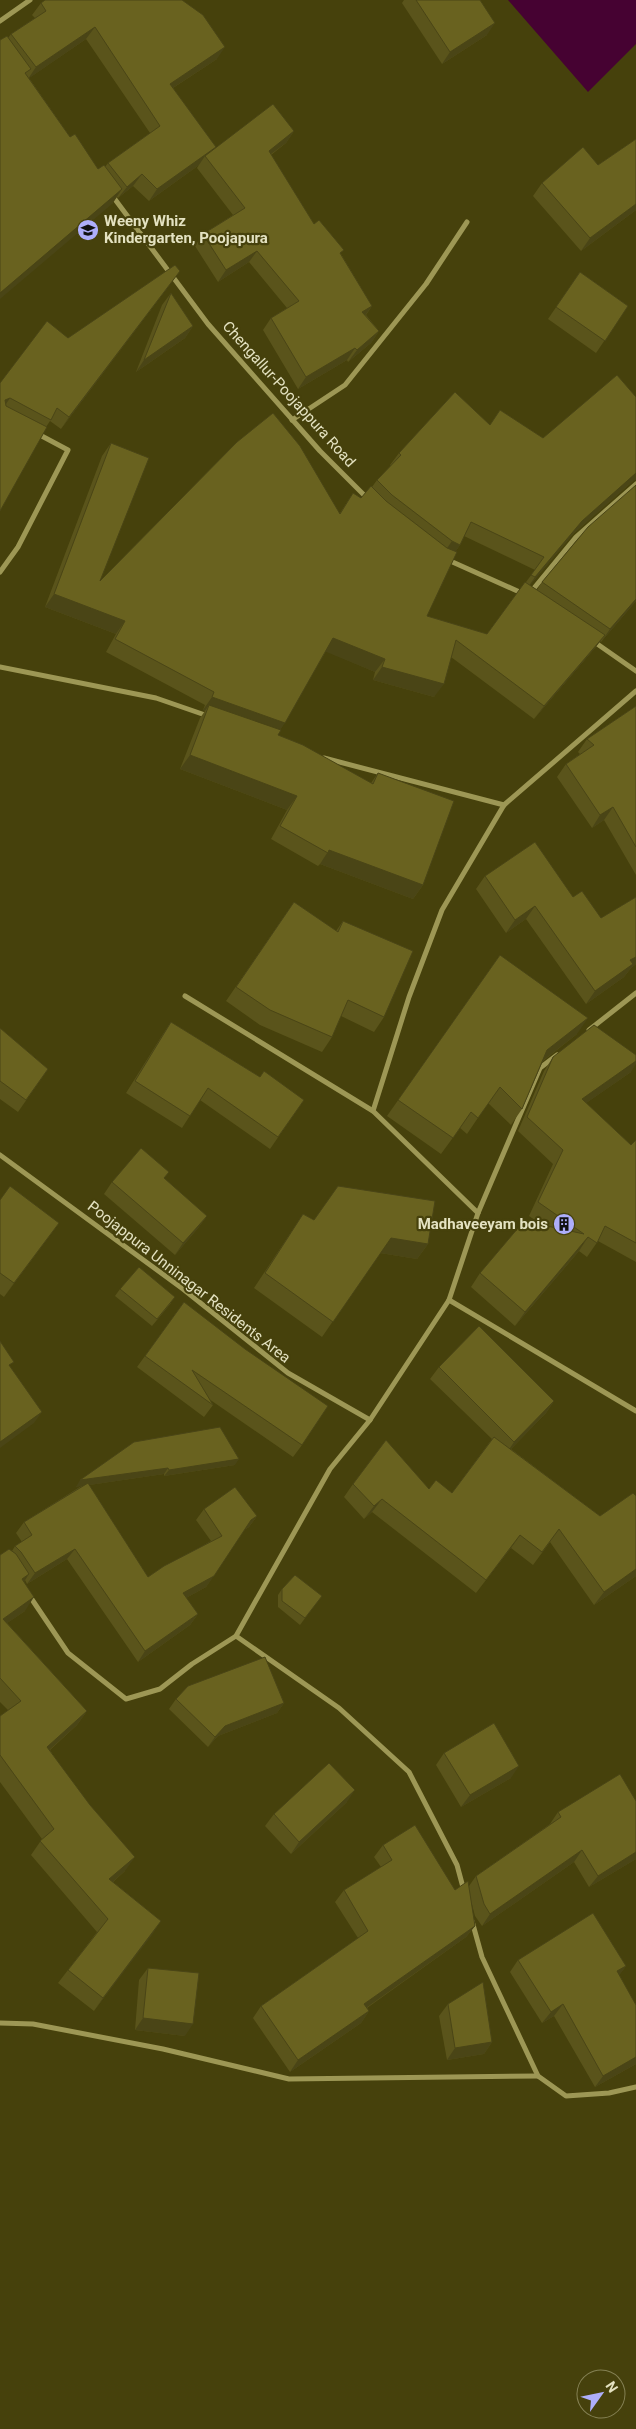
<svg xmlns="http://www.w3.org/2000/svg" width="636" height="2429" viewBox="0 0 636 2429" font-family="Roboto,sans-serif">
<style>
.water{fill:#460232}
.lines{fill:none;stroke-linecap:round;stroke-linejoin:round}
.street{stroke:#9d9755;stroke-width:5}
.wall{fill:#5a541b;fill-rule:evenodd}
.shaded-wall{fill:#4a4516}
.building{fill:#69621f;stroke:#4a4516}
.labels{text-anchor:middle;stroke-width:4.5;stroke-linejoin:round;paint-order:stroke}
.poi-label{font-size:15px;font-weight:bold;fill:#e4e2c1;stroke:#46410c;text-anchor:start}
.street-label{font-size:15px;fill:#e4e2c1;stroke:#46410c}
</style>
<rect width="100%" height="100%" fill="#46410c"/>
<!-- water -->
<polygon class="water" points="508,0 636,0 636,44 588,92"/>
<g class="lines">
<!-- street -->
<g class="street">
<polyline points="0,21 30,0"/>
<polyline points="111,194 208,324 320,451 368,499"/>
<polyline points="292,420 345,385 426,284 467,222"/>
<polyline points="448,560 524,594"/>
<polyline points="0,572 18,547 68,450 38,434"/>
<polyline points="530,593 576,537 636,484"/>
<polyline points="593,641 636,671"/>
<polyline points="0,667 156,698 208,716"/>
<polyline points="324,758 504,805"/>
<polyline points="185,996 373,1111 478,1213"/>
<polyline points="589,1030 636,993"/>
<polyline points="373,1111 409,997 442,910 504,805 636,691"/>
<polyline points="0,1155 183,1289 288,1373 370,1420"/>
<polyline points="449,1300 636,1411"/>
<polyline points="29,1595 68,1653 126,1699 160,1689 192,1664 236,1636 339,1708 409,1772 457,1865 464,1891"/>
<polyline points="236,1636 330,1469 370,1420 449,1300 478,1213 540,1068 557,1055"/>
<polyline points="472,1921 482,1957 538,2076 566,2096 609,2093 636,2087"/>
<polyline points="0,2023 33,2024 163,2049 289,2079 538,2076"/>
</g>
</g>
<!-- wall -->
<g class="wall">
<polygon points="404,0 480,0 487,35 442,64 402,3"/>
<path d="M 41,3 L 217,59 L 173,88 L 215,148 L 294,131 L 286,143 L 271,155 L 314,224 L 341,254 L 372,306 L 366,315 L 379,331 L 371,343 L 348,362 L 347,360 L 298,389 L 263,330 L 271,318 L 287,308 L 249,262 L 218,282 L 195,246 L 203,234 L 233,215 L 197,168 L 199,165 L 149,201 L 133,186 L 118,198 L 117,197 L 112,204 L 0,40 L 8,38 L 11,34 L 35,18 L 32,15 ZM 86,39 L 150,133 L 108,163 L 105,167 L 98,169 L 70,137 L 29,78 Z"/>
<polygon points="636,139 636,210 581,251 533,196 542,183 598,165"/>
<polygon points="580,272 628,306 596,353 548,319"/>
<polygon points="171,283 61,429 50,421 46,427 0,511 0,383 68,338"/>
<polygon points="171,293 193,326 185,338 136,372 162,305"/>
<path d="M 500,410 L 543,438 L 633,481 L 573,534 L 530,585 L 537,590 L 542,582 L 636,485 L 636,601 L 601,642 L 600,641 L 595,648 L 534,719 L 451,657 L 434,697 L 373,680 L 375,672 L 326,651 L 280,730 L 278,735 L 371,783 L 378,773 L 423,885 L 413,899 L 320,864 L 318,866 L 271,839 L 287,810 L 180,769 L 200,718 L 205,711 L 203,710 L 205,705 L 106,652 L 116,634 L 45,607 L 102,456 L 111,443 L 100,581 L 340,513 L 353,493 L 361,498 L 372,487 L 377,480 L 391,466 L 390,465 L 399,453 L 490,425 ZM 464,536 L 535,570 L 487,634 L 427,616 L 455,552 L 460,545 Z"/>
<polygon points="636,706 636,875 604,820 592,828 557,777 566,764 580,754 578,752 587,739"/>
<polygon points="485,876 573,897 601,918 636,897 636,964 631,968 624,977 586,1004 526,919 506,933 476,889"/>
<polygon points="294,902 336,931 343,921 384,1017 374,1032 341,1016 332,1037 322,1052 260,1025 226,1001"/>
<polygon points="500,955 577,1034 543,1061 522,1109 511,1125 488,1103 467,1134 460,1128 441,1154 387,1116"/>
<polygon points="171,1022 260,1077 304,1100 270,1149 200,1100 182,1128 126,1093 163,1034"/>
<polygon points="0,1028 48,1069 18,1112 0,1099"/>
<polygon points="553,1057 631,1072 586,1103 631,1145 636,1140 636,1262 598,1241 587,1257 579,1251 515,1326 471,1287 480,1273 542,1225 529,1216 553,1164 518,1131 544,1071"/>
<polygon points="164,1179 207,1216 198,1228 175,1255 104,1194 112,1182"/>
<polygon points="0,1200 59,1223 4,1297 0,1294"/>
<polygon points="303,1214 314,1220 428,1244 417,1259 380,1253 322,1337 254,1288"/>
<polygon points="120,1289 171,1303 152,1326 115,1296"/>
<polygon points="184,1302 302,1445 293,1457 209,1399 213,1405 204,1417 137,1367"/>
<polygon points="439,1367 554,1401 546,1413 511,1449 600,1516 636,1496 636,1576 594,1605 550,1542 533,1565 511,1548 476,1593 372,1512 364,1519 344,1497 353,1484 429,1489 452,1493 492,1439 430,1379"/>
<polygon points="134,1442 235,1465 164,1476 164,1474 89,1485 148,1577 211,1541 196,1520 204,1509 257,1516 249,1527 244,1530 206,1587 186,1598 198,1614 190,1625 138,1662 67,1559 27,1584 25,1580 24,1582 25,1611 7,1623 87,1711 77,1725 50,1750 125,1871 113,1882 161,1921 94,2011 58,1983 68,1970 97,1932 31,1855 42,1839 0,1782 0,1716 8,1710 0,1702 0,1555 12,1551 15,1546 22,1542 16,1533 24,1522 83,1485 76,1487"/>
<polygon points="282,1589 317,1602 300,1625 278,1607 278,1595"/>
<polygon points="176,1699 284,1703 277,1713 218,1736 208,1747 169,1709"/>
<polygon points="444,1753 511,1778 461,1807 436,1765"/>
<polygon points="636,1801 636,1859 589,1887 574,1862 482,1926 475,1916 470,1897 475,1926 466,1937 367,2008 369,2011 361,2023 290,2072 253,2018 261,2006 358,1938 335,1902 344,1890 381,1867 374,1857 383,1845 455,1890 469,1886 476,1876 550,1824 558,1812"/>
<polygon points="347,1802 291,1854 265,1826 274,1814"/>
<polygon points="518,1960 626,1966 619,1975 636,2064 595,2087 554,2016 542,2023 510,1972"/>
<polygon points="148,1968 185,2036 135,2030 139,1980"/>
<polygon points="448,2004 492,2042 484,2054 447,2060 439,2016"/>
</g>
<!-- shaded-wall -->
<g class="shaded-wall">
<polygon points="495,23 487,35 442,64 450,52"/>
<polygon points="95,27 86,39 28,79 36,67"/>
<polygon points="225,47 217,59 162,95 170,84"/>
<polygon points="294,131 286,143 260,162 269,151"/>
<polygon points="216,147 205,156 199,165 149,201 157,189"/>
<polygon points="142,174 133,186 118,198 127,187"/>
<polygon points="122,189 112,204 0,299 0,293"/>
<polygon points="636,204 636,210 581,251 590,238"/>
<polygon points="257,251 249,262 218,282 226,270"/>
<polygon points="180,271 171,283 61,429 69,417"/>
<polygon points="372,306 364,317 362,312"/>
<polygon points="193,326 185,338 136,372 144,360"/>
<polygon points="379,331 371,343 348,362 357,350"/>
<polygon points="355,348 347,360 298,389 306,377"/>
<polygon points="10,398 2,410 5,400"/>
<polygon points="636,473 636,480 633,481 573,534 526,590 535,577 582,521"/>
<polygon points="452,541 460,545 451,558 443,554"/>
<polygon points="54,594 125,621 116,634 45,607"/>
<polygon points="636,599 636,601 601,642 610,629"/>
<polygon points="605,635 595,648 534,719 544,706"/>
<polygon points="333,638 385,659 375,672 324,651"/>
<polygon points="382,667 444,684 434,697 373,680"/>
<polygon points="212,697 285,723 276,736 209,705 205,711 203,710"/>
<polygon points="190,755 297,796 287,810 180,769"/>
<polygon points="613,807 604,820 592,828 600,815"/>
<polygon points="329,850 423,885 413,899 320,864"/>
<polygon points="535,906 526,919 506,933 515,920"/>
<polygon points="636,957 636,964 631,968 624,977 586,1004 595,991 630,960"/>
<polygon points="588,1018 577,1034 536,1066 547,1050"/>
<polygon points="636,1061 636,1064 631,1072 572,1113 582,1099"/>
<polygon points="207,1216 198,1228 175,1255 183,1243"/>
<polygon points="59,1223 49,1237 4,1297 14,1283"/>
<polygon points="588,1237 579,1251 515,1326 525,1312"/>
<polygon points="391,1238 428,1244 417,1259 380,1253"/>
<polygon points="554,1401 546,1413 506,1454 514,1442"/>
<polygon points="42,1412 34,1423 0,1448 0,1442"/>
<polygon points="239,1459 235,1465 164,1476 169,1470"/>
<polygon points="168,1468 164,1474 76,1487 80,1480"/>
<polygon points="382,1499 372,1512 364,1519 374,1506"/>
<polygon points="257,1516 249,1527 244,1530 251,1520"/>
<polygon points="520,1535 511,1548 476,1593 486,1580"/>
<polygon points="75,1549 67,1559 27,1584 35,1573"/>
<polygon points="636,1569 636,1576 594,1605 604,1592"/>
<polygon points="29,1574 20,1588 22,1579"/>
<polygon points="214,1576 206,1587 175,1604 183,1593"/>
<polygon points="34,1597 25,1611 0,1628 3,1619"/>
<polygon points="198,1614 190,1625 138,1662 145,1651"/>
<polygon points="284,1703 277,1713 218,1736 208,1747 215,1737 225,1726"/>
<polygon points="87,1711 77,1725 38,1760 47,1747"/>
<polygon points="519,1766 511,1778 461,1807 470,1795"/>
<polygon points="355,1790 347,1802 291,1854 299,1842"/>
<polygon points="582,1850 574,1862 482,1926 490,1914"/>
<polygon points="636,1852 636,1859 589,1887 598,1876"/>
<polygon points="135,1857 125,1871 100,1893 109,1879"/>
<polygon points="161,1921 152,1935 94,2011 103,1998"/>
<polygon points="475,1926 466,1937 356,2015 364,2004"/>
<polygon points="626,1966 618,1977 617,1971"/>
<polygon points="563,2004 554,2016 542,2023 551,2012"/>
<polygon points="369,2011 361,2023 290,2072 298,2060"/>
<polygon points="143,2018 193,2024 185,2036 135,2030"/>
<polygon points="492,2042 484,2054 447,2060 455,2048"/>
<polygon points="636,2057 636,2064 595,2087 603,2076"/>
</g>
<!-- building -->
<g class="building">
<polygon points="45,0 182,0 203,15 225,47 170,84 216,147 157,189 142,174 127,187 108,163 160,126 95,27 36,67 11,34 46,11 41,3"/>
<polygon points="416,0 480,0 495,23 450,52"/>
<polygon points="7,36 31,69 25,73 70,137 75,134 98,169 104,165 122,189 0,293 0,40"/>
<polygon points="273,104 294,131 269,151 314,224 319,220 344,250 340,253 372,306 362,312 379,331 357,350 355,348 306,377 271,318 299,301 257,251 226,270 203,234 245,208 205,156"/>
<polygon points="636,139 636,204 590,238 542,183 583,147 598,165"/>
<polygon points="175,265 180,271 69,417 57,408 51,420 10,398 5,400 6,406 47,427 0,511 0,383 47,321 68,338"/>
<polygon points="580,272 628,306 605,341 556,307"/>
<polygon points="171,293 193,326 144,360"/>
<polygon points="617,375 636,397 636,473 582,521 535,577 531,575 544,557 471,522 460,545 452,541 392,495 377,480 401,455 399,453 455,392 490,425 500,410 543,438"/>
<polygon points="273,413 300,446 340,514 353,493 361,498 371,486 386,501 447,548 457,552 427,616 487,634 525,582 605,635 544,706 456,640 444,684 382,667 385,659 333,638 285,723 212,697 214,692 115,639 125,621 54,594 111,443 149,458 100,581 237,442"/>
<polygon points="636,485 636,599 610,629 542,582 588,527"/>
<polygon points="209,705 281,730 278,735 303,745 373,784 378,773 454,801 423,885 329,850 328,853 280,826 297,796 190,755"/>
<polygon points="636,706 636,847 613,807 600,815 566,764 594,745 587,739"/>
<polygon points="535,842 573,897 582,891 601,918 636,897 636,957 630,960 633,964 595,991 535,906 515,920 485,876"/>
<polygon points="294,902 338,932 343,921 413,951 384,1017 348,1000 332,1037 270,1010 236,987"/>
<polygon points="500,955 588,1018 547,1050 522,1109 500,1087 478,1118 471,1112 453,1138 398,1100"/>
<polygon points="171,1022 260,1077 264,1071 304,1100 278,1137 208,1088 190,1116 135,1081"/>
<polygon points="594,1025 636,1055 636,1061 582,1099 631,1145 636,1140 636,1243 605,1226 597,1243 588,1237 525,1312 480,1273 524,1221 584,1234 538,1202 563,1150 527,1117 553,1057"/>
<polygon points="0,1028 48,1069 26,1100 0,1081"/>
<polygon points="141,1148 169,1172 164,1178 207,1216 183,1243 112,1182"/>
<polygon points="10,1186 59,1223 14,1283 0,1273 0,1200"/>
<polygon points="338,1186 435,1201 428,1244 391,1238 333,1322 265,1273 303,1214 314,1220"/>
<polygon points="139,1267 175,1297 157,1319 120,1289"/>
<polygon points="184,1302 245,1349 328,1406 302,1445 192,1370 213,1405 145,1356"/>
<polygon points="479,1326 554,1401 514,1442 439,1367"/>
<polygon points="0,1341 14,1362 9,1365 42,1412 0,1442"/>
<polygon points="220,1427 239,1459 169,1470 168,1468 80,1480 134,1442"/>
<polygon points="494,1437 600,1516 633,1493 636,1496 636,1569 604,1592 559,1529 542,1552 520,1535 486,1580 382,1499 374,1506 353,1484 386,1440 429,1489 436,1480 452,1493"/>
<polygon points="88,1483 148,1577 164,1566 222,1536 204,1509 235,1487 257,1516 251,1520 214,1576 183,1593 198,1614 145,1651 75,1549 35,1573 21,1552 15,1546 32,1535 24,1522"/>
<polygon points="9,1549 16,1554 29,1574 22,1579 34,1597 3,1619 87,1711 47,1747 90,1805 135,1857 109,1879 161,1921 103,1998 68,1970 108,1919 40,1841 54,1829 0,1755 0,1716 21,1701 0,1678 0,1555"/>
<polygon points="295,1575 322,1596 305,1618 282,1601 282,1589"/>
<polygon points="265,1657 284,1703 225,1726 215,1737 176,1699 188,1686"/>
<polygon points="494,1723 519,1766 470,1795 444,1753"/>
<polygon points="329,1763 355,1790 299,1842 274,1814"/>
<polygon points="620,1774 636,1801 636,1852 598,1876 582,1850 490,1914 484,1904 476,1876 561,1817 558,1812"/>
<polygon points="415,1825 455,1890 468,1881 475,1926 364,2004 369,2011 298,2060 261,2006 368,1931 344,1890 392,1860 383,1845"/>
<polygon points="593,1913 626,1966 617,1971 636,2005 636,2057 603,2076 563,2004 551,2012 518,1960"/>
<polygon points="148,1968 199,1973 193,2024 143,2018"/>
<polygon points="483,1982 492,2042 455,2048 448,2004"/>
</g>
<!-- icons -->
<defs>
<g id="school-disc" transform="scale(1.125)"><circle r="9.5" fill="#aeaefa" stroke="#46410c"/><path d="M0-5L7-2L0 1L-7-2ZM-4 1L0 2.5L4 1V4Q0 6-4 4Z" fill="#111"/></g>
<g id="building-disc" transform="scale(1.125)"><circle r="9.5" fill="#aeaefa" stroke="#46410c"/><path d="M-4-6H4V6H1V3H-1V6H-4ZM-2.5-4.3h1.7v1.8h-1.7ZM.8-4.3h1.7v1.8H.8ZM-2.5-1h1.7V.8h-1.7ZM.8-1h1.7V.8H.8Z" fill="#111"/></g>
</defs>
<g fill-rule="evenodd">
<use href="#school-disc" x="88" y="230"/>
<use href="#building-disc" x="564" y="1224"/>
</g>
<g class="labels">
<!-- poi labels -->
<g class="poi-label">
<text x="104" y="226">Weeny Whiz<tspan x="104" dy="17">Kindergarten, Poojapura</tspan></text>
<text x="548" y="1229" text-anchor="end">Madhaveeyam bois</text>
</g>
<!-- street labels -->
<g class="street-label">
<text transform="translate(289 394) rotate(48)" y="5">Chengallur-Poojappura Road</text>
<text transform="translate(189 1282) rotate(38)" y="5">Poojappura Unninagar Residents Area</text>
</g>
</g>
<!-- north arrow -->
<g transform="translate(601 2394) rotate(57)"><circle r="24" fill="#46410c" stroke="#858154"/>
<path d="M0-4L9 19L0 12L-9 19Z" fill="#aeaefa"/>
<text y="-8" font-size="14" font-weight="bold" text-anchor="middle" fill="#e4e2c1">N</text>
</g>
</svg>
